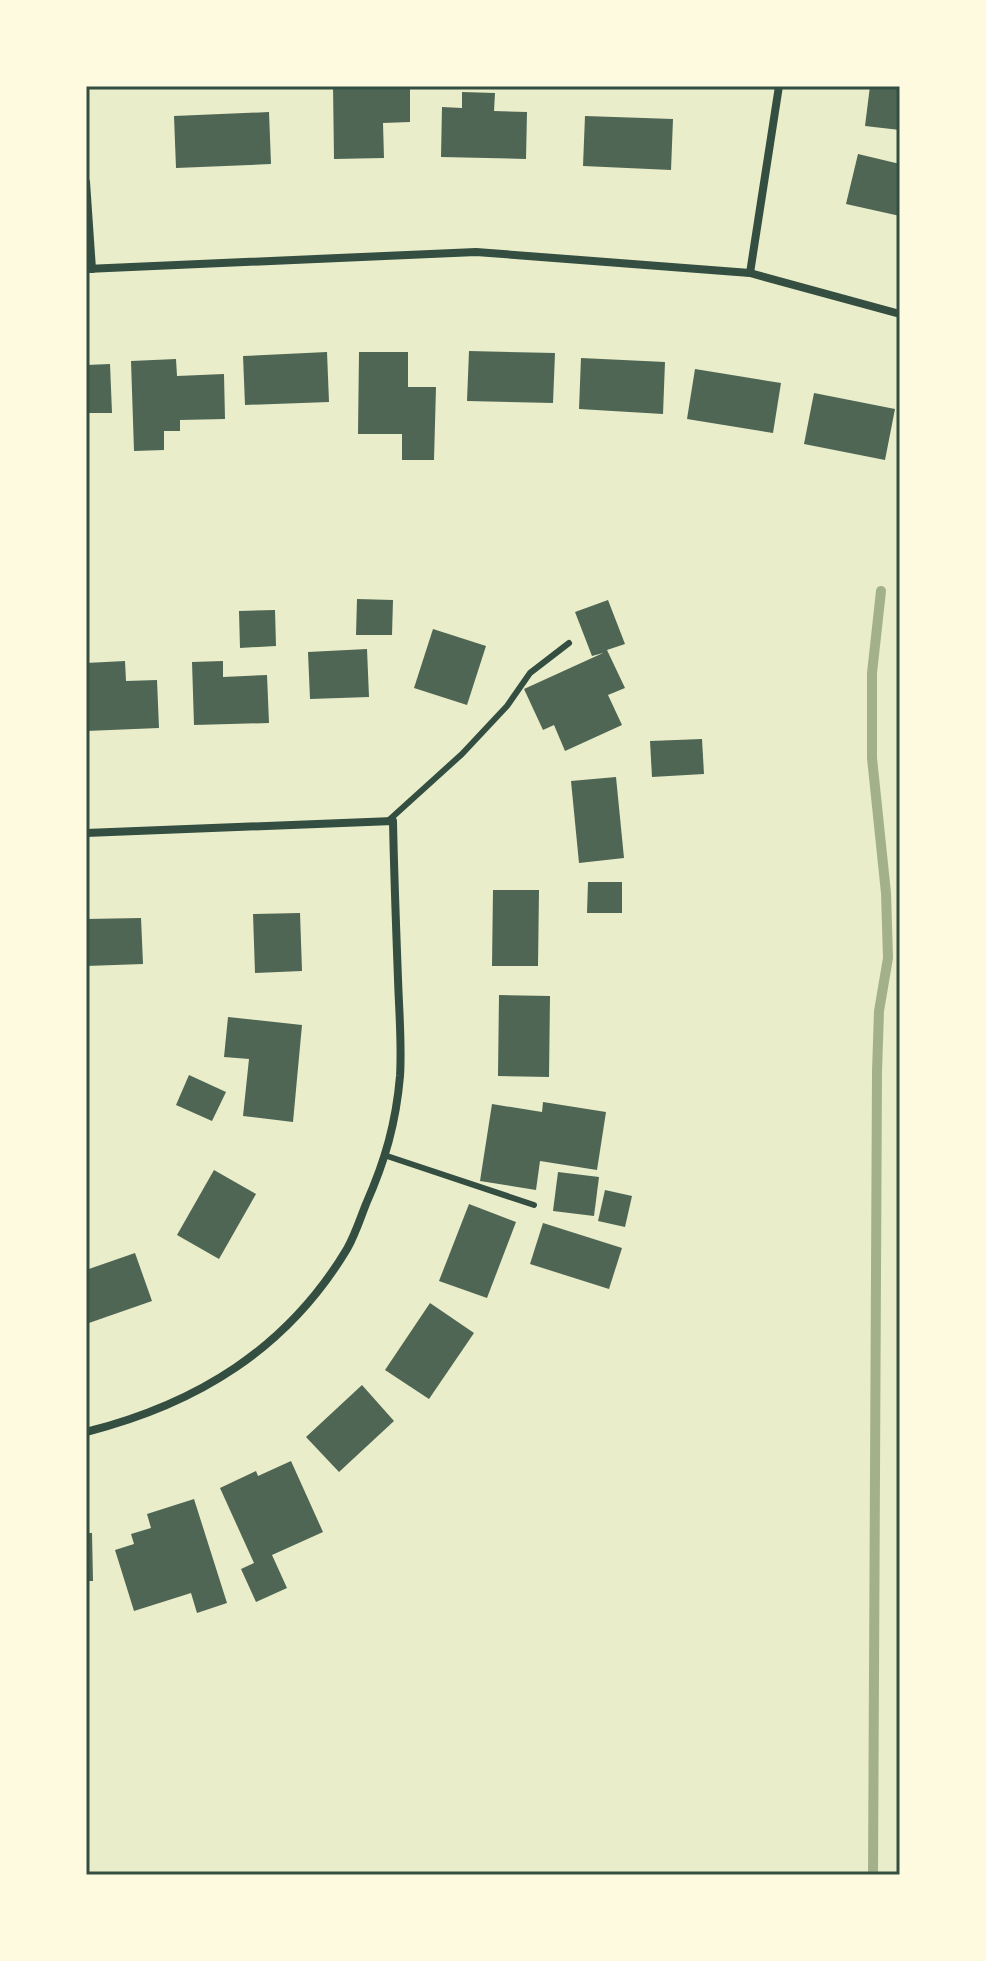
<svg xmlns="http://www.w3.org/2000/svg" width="986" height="1961" viewBox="0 0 986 1961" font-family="Spectral,serif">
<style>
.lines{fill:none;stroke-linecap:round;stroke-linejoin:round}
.stream{stroke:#a3b18a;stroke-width:10}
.building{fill:#4f6655}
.service{stroke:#344e41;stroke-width:6}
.minor{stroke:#344e41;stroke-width:8}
.neatline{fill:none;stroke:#344e41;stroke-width:3}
</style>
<rect width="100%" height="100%" fill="#e9edc9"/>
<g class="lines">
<!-- stream -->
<polyline class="stream" points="873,1875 877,1072 879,1011 888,958 886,893 872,758 872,673 881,591"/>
</g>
<!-- building -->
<g class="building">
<polygon points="333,86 410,86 410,122 383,123 384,158 334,159"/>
<polygon points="870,86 900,86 900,130 865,126"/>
<polygon points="462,92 495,93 494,111 527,112 526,159 441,157 442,107 462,108"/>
<polygon points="269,112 271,164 176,168 174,116"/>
<polygon points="585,116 673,119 671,170 583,166"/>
<polygon points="858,154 900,164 900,216 846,204"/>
<polygon points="469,351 555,353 553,403 467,401"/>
<polygon points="327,352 329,402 245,405 243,356"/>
<polygon points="359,352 408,352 408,387 436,387 434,460 402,460 402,434 358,434"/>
<polygon points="581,358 665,362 663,414 579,409"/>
<polygon points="176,359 177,376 224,374 225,419 180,420 180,431 164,431 164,450 134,451 131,361"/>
<polygon points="110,364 112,413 86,413 86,365"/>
<polygon points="695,369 781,383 773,433 687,419"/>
<polygon points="814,393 895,409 885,460 804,444"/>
<polygon points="357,599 393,600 392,635 356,635"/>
<polygon points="608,600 625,644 607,650 625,688 608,695 622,725 565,751 554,725 543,730 524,689 603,653 592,656 575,612"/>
<polygon points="275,610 276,646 240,648 239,611"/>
<polygon points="433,629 486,646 467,705 414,688"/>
<polygon points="367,649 369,697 310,699 308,652"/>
<polygon points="125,661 126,681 157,680 159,728 86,731 86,663"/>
<polygon points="223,661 223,677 267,675 269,723 194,725 192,662"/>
<polygon points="702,739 704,774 652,777 650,741"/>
<polygon points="616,777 624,858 579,863 571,781"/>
<polygon points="588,882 622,882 622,913 587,913"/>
<polygon points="493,890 539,890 538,966 492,966"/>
<polygon points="300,913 302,971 255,973 253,914"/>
<polygon points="141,918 143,964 86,966 86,919"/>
<polygon points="499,995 550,996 549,1077 498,1076"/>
<polygon points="228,1017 302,1025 293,1122 243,1116 249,1059 224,1057"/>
<polygon points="189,1075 226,1092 212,1121 176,1105"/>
<polygon points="543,1102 606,1112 597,1170 540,1161 536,1190 480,1181 492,1104 542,1112"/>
<polygon points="214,1170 256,1194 219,1259 177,1235"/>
<polygon points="558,1172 599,1177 594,1216 553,1211"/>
<polygon points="605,1190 632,1196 625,1227 598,1221"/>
<polygon points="469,1204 516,1222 487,1298 439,1281"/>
<polygon points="543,1223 622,1248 609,1289 530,1264"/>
<polygon points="135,1253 152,1301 86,1324 86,1270"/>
<polygon points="430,1303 474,1333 429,1399 385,1370"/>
<polygon points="362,1385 394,1421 339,1472 306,1437"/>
<polygon points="291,1461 323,1532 272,1555 287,1588 256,1602 241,1569 254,1563 220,1488 256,1471 258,1476"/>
<polygon points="194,1499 227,1603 197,1613 191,1593 134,1611 115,1550 134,1544 131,1534 151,1528 147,1514"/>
<polygon points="86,1533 92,1533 93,1581 86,1581"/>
</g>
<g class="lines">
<!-- service -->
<g class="service">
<polyline points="388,821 462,754 507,706 530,673 569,643"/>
<polyline points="387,1156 534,1205"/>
</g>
<!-- minor -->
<g class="minor">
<polyline points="86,182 92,269"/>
<polyline points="86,269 476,252 750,273 900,314"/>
<polyline points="750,273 779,86"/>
<path d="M 86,833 L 393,821 C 394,873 396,926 398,979 C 399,1011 402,1044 400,1076 C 396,1123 385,1161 366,1204 C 360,1219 355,1235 347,1249 C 287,1349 197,1404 86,1432"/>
</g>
</g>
<!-- border -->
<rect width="986" height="1961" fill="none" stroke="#fefae0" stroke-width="176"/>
<rect x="88" y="88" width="810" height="1785" class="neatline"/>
</svg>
